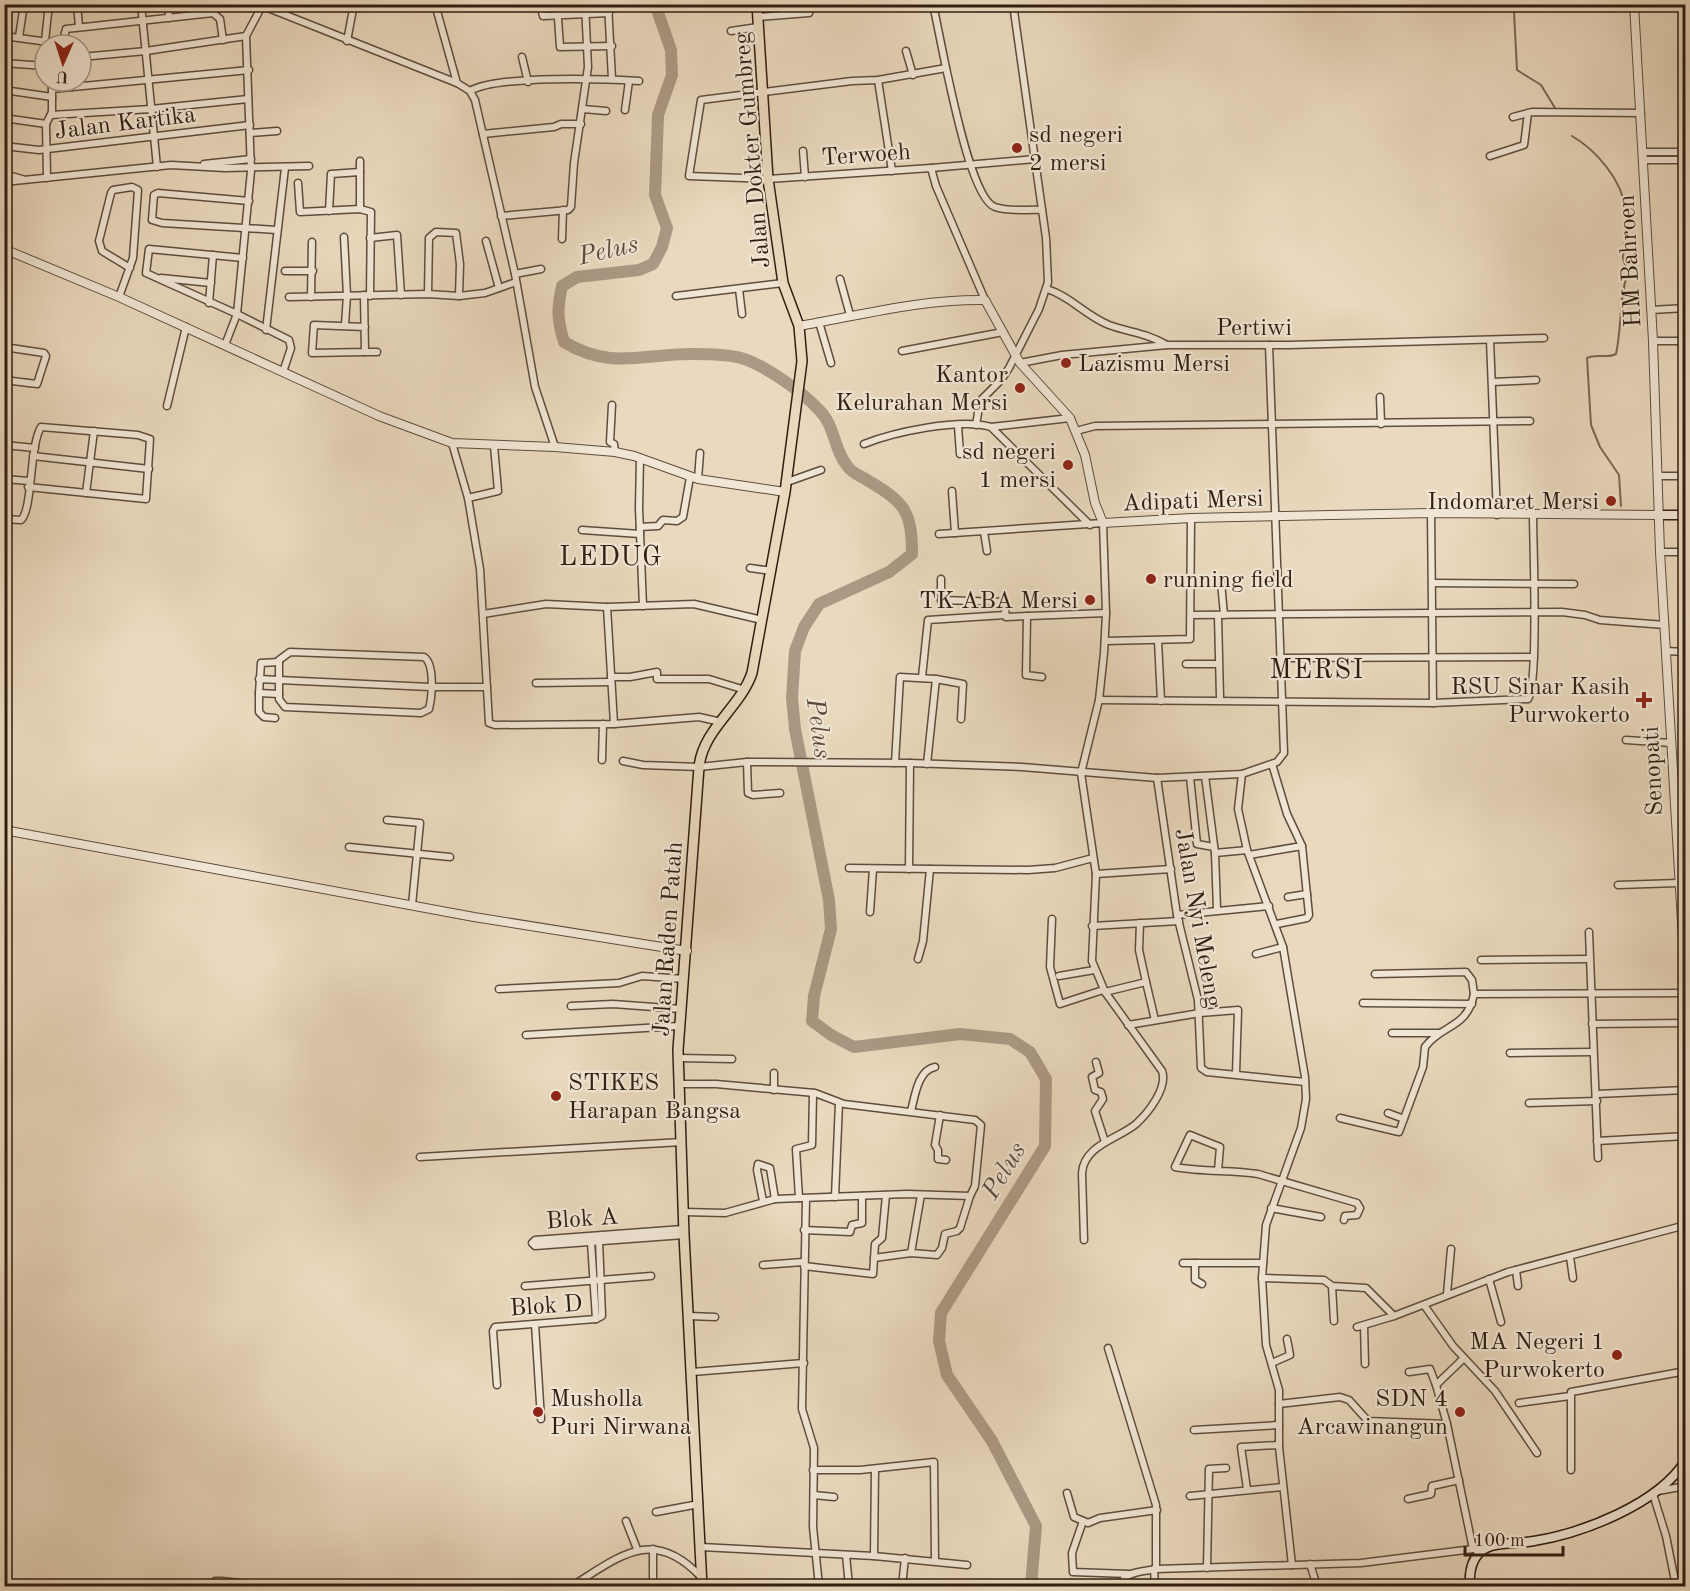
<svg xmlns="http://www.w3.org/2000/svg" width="1690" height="1591" viewBox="0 0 1690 1591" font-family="'Old Standard TT',serif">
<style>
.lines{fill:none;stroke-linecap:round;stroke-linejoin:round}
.stream{stroke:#7a6856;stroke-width:2}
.river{stroke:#ab9984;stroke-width:12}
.minor-casing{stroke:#5e4d3d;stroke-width:9}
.tertiary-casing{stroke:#5e4d3d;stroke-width:10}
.secondary-casing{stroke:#301e12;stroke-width:11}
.primary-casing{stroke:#301e12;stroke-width:12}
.minor{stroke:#f1e6d5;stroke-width:6}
.tertiary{stroke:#f1e6d5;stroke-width:8}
.secondary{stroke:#f1e6d5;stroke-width:8}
.primary{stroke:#ead9be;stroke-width:9}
.poi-dot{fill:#8f2418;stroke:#f1e6d5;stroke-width:2}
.labels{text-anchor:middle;stroke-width:4.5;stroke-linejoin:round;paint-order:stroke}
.street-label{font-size:24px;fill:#301e12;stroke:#f1e6d5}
.poi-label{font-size:24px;fill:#301e12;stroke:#f1e6d5;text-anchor:end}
.water-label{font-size:26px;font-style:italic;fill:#5b493a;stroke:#f1e6d5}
.quarter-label{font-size:27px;letter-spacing:1.5px;fill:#301e12;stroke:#f1e6d5}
</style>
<rect width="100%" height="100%" fill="#ead9be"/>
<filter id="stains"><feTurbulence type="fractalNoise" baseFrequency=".00333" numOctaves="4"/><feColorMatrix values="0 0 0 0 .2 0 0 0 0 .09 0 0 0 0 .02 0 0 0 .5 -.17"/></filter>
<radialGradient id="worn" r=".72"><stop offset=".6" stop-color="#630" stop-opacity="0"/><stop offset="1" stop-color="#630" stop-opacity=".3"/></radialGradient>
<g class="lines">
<!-- stream -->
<g class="stream">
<polyline points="1520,4 1514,12 1517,70 1541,85 1555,108"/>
<path d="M 1572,136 C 1596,150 1622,180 1625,208"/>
<path d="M 1621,506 L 1619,475 L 1600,447 L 1591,425 L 1587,358 C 1597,353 1606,359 1616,354 C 1622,327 1619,297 1628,272 L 1623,259 L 1624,243"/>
</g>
<!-- river -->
<path class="river" d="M 655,4 L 671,50 L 672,75 L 658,115 L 655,195 L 667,228 L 662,247 L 653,264 L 639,270 L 577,277 L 562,286 C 557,309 557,319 564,342 C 611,370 641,354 691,354 C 706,354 727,354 741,358 C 765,365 804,393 820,411 C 835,426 834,451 848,467 C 852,473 861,476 867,480 C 904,502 912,510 912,554 L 889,572 L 819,604 L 804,627 L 795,651 L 792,698 L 795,729 L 829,900 L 831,929 L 814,996 L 812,1021 L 831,1035 L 854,1047 L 960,1034 L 1010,1039 L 1030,1052 L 1046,1079 L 1045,1146 L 941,1313 L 939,1341 L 947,1375 L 992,1441 L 1036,1526 L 1031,1586"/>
<!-- minor casing -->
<g class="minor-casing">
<g id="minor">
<polyline points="77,4 79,27"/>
<polyline points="141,4 157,167"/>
<polyline points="168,4 169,18"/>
<polyline points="435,4 457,83"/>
<polyline points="540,4 543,16 609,13"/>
<polyline points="557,4 560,47 612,46"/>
<polyline points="608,4 612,79"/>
<polyline points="933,4 946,68"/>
<polyline points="263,6 457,83 470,91 475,100 515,274 535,387 555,447"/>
<polyline points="758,17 809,13 812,4"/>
<polyline points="731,31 758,27"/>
<polyline points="4,36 63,44"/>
<polyline points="19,37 24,4"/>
<polyline points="45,41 49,4"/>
<polyline points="347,41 354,4"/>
<polyline points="62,45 66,29 213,13 220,19 223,40"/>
<polyline points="906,51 913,75"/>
<polyline points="81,57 146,51 246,36"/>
<polyline points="522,57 528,82"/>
<polyline points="4,63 45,66"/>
<polyline points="878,80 892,171"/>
<polyline points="52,89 249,70"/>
<polyline points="4,90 52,97"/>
<path d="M 470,91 C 498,75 604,79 639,81"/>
<polyline points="583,109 606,111"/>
<polyline points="625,110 629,81"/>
<polyline points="51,115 151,109 248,99"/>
<polyline points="1513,117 1528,113"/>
<polyline points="4,118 46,124"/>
<polyline points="250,133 277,131"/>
<polyline points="483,134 554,127 561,124 581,124"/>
<polyline points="4,146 39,150 250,125"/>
<polyline points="803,151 805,177"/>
<polyline points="1643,152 1686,152"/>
<polyline points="1490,156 1524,145 1528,113 1532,112 1641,113"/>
<polyline points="1643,160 1686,160"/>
<polyline points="360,161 360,209"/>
<polyline points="204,164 251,159"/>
<polyline points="931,168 1035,159"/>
<polyline points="4,174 22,179"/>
<polyline points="47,178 46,124 52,112 52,81"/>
<polyline points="4,182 171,165 225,168 309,166"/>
<polyline points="298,183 300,212 360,209 371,212 370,296"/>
<polyline points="249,201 158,193 154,195 152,220 162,223 277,230"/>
<polyline points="329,211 331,174 360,172"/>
<polyline points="501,216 568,210 571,207 574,163 588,67 585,4"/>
<polyline points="344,237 347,295 345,325"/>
<polyline points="370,238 397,235 401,295"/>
<polyline points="562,239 563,210"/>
<polyline points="486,241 499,288"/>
<polyline points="243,258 149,249 146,273 237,314 289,340 291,348 283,372"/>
<polyline points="285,271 313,271"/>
<polyline points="515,274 541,269"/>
<polyline points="161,278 211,283"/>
<polyline points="840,279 850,315"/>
<polyline points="739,289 742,314"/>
<path d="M 1047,289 C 1070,296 1086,316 1109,325 C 1131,333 1144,332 1167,345"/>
<polyline points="428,294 429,238 436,232 456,233 460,264 459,296"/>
<polyline points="364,295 365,352 312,353 314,325 365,327"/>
<polyline points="676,296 783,283"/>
<polyline points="119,297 133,258 138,190 132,187 113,190 111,193 99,241 102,251 130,268"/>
<polyline points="289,297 428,294 459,296 485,293 516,282"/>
<polyline points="311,297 312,242"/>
<path d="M 985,300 L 936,186 L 931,168 L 768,179 L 689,176 L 701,100 L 852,81 L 878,80 L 946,68 C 952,93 972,199 995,207 C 1009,212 1028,209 1042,210"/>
<polyline points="209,303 213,255"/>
<polyline points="1651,310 1686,308"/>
<polyline points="819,322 831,363"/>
<polyline points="266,330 285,168"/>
<polyline points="1490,340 1497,515"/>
<polyline points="1653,341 1686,341"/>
<polyline points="225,345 237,314 251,171 246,36 263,4"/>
<polyline points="4,347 44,353 46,356 37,384 4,380"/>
<polyline points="902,351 1003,332"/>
<polyline points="365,352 377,352"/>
<polyline points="1020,363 1062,355 1167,345 1290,345 1544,338"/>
<polyline points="1492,382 1536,380"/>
<polyline points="1380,397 1381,424"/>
<polyline points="612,405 610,442 614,444 615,452"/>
<polyline points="167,406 186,327"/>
<polyline points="976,425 980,401 1001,380 1009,368 1039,309 1048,282 1046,238 1013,4"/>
<polyline points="958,426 960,454"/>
<polyline points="991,427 1070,418"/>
<polyline points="1076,431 1095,426 1530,421"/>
<polyline points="452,443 468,498 480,569 489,723 495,725 614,724 699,717 721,722"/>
<path d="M 864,444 C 894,432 959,418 991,427 L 1090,525"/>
<polyline points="4,445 35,448"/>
<polyline points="33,456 149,469"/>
<polyline points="640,458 639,508 643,606"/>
<polyline points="1658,476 1686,476"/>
<polyline points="4,479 29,481"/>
<polyline points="698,479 700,453"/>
<polyline points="787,482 821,470"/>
<polyline points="952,491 955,533"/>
<polyline points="86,493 94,431"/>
<polyline points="468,498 498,491 494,446"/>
<polyline points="1431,513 1433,703"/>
<path d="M 4,519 L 21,520 C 33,509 29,447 41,427 L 138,435 L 150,439 L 146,499 L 28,487"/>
<polyline points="640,527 658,526 663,520 677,521 683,517 690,477"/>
<polyline points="582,530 640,534"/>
<polyline points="984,532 987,551"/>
<path d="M 939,534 L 1103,523 L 1106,613 L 1104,653 L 1099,700 L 1081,773 L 1096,874 L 1092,961 L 1105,992 L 1162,1071 C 1168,1088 1148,1113 1136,1124 C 1118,1139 1084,1145 1082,1173 L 1084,1240"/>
<polyline points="1660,552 1686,552"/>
<polyline points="750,568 772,571"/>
<polyline points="941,579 941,600 1004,602 1006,617 1106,613"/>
<polyline points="1221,582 1224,615"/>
<polyline points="1432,583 1574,584"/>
<polyline points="607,607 614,724"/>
<polyline points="483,614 546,604 607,607 694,604 762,620"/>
<polyline points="1192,615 1562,612 1585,615 1600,620 1665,625"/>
<polyline points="1027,616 1026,675 1042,677"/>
<polyline points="1218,616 1220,697"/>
<polyline points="1105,641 1190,639 1191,518"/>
<polyline points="1158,641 1161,701"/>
<polyline points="1666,651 1686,652"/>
<polyline points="1281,658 1534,657"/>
<polyline points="1186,664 1218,664"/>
<polyline points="611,677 630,677 657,672 657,679 709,679 745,690"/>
<polyline points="922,677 928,620 1005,615"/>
<path d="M 259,679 L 279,680 L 279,699 L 285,707 L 421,713 L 429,709 C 432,697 435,664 424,657 L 290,652 L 279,660 L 279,680 L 430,687 L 487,687"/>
<polyline points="536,683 611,682"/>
<polyline points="259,693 261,663 279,662"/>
<path d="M 1099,700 L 1433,703 L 1528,699 C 1539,683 1533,543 1533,515"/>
<polyline points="275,718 264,717 259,712 259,693 279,694"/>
<polyline points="1626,740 1671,743"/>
<polyline points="602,760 603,724"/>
<polyline points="623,761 643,765 699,767 747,762 910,763 1022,767 1157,778 1242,774 1277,762 1284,753 1269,345"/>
<polyline points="747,762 748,793 753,795 780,793"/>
<polyline points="895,763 900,677 936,679"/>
<polyline points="927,764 936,679 963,684 961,719"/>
<polyline points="1272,764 1287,814 1302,846 1309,915 1307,918 1277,924"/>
<polyline points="1242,774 1238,809 1242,827 1247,850 1283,947 1305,1077 1306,1099 1301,1128 1266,1225 1262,1278 1266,1345 1279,1390 1279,1447 1292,1565"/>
<polyline points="1205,776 1215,853 1217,909"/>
<polyline points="1190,777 1197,844 1214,847"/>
<polyline points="1157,778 1177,915 1198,1000 1201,1068 1207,1072 1305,1082"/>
<polyline points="387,820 420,823 412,905"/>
<polyline points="349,847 450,857"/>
<polyline points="1215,853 1247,850"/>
<polyline points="1249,855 1302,846"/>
<polyline points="849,868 1028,870 1055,868 1093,858"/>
<polyline points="909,869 910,763"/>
<polyline points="1096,874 1171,869"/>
<polyline points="1618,885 1678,883"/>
<polyline points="1288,897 1307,894"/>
<polyline points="870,912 873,869"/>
<polyline points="1177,915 1269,906"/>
<polyline points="1052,919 1050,967 1060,1004 1103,990"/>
<polyline points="1092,926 1179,921"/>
<polyline points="1589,932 1598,1158"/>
<polyline points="1256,954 1283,947"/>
<polyline points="918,959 923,941 930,869"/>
<polyline points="1481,960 1589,959"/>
<polyline points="1375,974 1466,972 1472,980 1474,994"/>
<polyline points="1059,976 1094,970"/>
<polyline points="1146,982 1155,1020"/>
<polyline points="499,989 619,983 642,976 684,979"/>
<polyline points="1105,992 1146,982 1139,950 1140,923"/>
<polyline points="1363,1003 1472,1004"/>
<polyline points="571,1006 613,1004 681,1009"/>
<polyline points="1592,1024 1686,1023"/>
<polyline points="1128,1025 1200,1013 1238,1010 1236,1074"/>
<polyline points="1392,1033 1439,1033"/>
<polyline points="526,1035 679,1026"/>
<polyline points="1510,1053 1592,1052"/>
<polyline points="678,1058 732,1059"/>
<polyline points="1096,1062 1099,1073 1092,1077 1095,1090 1101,1092 1103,1099 1095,1111 1105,1142"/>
<polyline points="774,1073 774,1090"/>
<polyline points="679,1084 716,1084 815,1093 844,1104 975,1120 981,1125 975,1186 970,1196 907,1194 775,1199 725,1213 684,1212"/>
<polyline points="1597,1094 1686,1090"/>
<polyline points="1529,1103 1597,1101"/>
<path d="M 911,1111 C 915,1096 918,1070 935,1067"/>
<polyline points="1388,1113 1404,1119"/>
<polyline points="940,1115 935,1145 938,1150 938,1159 946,1160"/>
<path d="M 1340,1118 L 1399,1132 L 1423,1067 L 1425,1047 C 1442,1024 1467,1029 1474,994 L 1686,993"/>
<polyline points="1597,1141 1686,1136"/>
<polyline points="420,1157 682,1142"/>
<path d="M 1218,1171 L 1220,1147 L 1190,1135 L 1175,1167 C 1202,1172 1231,1170 1258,1174 L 1357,1203 L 1360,1208 L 1357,1215 L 1345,1216 L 1344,1220"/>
<polyline points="835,1197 839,1103"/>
<polyline points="799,1198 796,1149 812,1145 813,1093"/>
<polyline points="806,1199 802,1409 814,1448 813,1527 819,1586"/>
<polyline points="763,1201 757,1170 758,1164 770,1168 775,1199"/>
<polyline points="1271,1208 1321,1217"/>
<polyline points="683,1229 535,1240 532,1243 535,1246 684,1235"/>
<polyline points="804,1230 850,1232 852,1225 862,1223 862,1196"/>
<polyline points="591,1242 596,1319"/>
<polyline points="911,1253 921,1195"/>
<polyline points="1570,1257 1573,1278"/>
<polyline points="874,1258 911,1253 937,1255 942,1248 945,1234 957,1231 960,1228 970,1196"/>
<polyline points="1183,1263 1263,1263"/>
<polyline points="1195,1263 1195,1280 1202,1284"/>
<polyline points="763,1265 803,1262"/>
<polyline points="804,1266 873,1274 875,1244 882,1238 886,1195"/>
<polyline points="1516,1270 1518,1286"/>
<polyline points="1262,1278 1324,1280 1332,1286 1366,1288 1394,1316"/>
<polyline points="1489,1279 1501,1322"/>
<polyline points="525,1286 651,1276"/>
<polyline points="1332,1286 1334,1321"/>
<polyline points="1447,1294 1451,1249"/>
<polyline points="1424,1305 1453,1346 1495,1391 1537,1453"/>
<polyline points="689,1316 715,1317"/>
<polyline points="596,1319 602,1316 599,1240"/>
<polyline points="535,1324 541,1419"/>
<polyline points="1364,1326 1365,1364"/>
<polyline points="1357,1327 1394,1316 1508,1272 1686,1225"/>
<polyline points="1108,1348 1156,1505 1156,1569"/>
<polyline points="1272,1363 1290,1355 1287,1339"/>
<polyline points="692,1372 804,1363"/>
<polyline points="1409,1372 1430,1369 1436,1385"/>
<polyline points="497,1385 493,1331 495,1327 596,1319"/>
<polyline points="1519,1403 1570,1396"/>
<polyline points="1279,1404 1340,1397 1349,1400 1368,1421 1447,1424 1473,1549"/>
<polyline points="1447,1424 1436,1385 1464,1358"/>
<polyline points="1194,1430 1279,1425"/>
<polyline points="813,1470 860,1470 934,1462 935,1561"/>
<polyline points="1571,1470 1571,1392 1686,1371"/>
<polyline points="1247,1489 1241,1447 1279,1445"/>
<polyline points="1658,1491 1686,1486"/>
<polyline points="1067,1493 1074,1517 1088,1523 1100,1518 1157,1510"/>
<polyline points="1653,1494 1666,1536 1676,1586"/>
<polyline points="814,1495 834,1497"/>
<polyline points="1190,1496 1283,1487"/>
<polyline points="1408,1499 1431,1494 1432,1486 1459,1480"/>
<polyline points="656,1512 699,1504"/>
<polyline points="626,1521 637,1549"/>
<polyline points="1083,1521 1072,1553 1073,1572 1129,1574"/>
<polyline points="701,1547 874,1556 967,1565"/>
<polyline points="653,1549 653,1586"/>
<polyline points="846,1555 849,1586"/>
<polyline points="874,1556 875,1469"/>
<polyline points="1310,1564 1317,1586"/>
<polyline points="1207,1568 1209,1469 1226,1468"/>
<polyline points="1154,1569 1155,1586"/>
<polyline points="212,1586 215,1581 221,1581 269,1586"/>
<path d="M 572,1586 C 620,1556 653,1526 701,1577"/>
<polyline points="902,1586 905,1558"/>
<path d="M 1120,1586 C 1124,1571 1142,1572 1156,1569 L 1361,1563 L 1473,1549 L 1482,1551"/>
</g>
</g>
<!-- tertiary casing -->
<g class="tertiary-casing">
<g id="tertiary">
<polyline points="1634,4 1653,341 1660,552 1686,990"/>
<polyline points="4,249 119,297 379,416 452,443 555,447 615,452 634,456 698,479 785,492"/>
<path d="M 799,326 C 862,315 921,299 985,300 L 1020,363 L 1070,418 L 1085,455 L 1095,503 L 1103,523 L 1191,518 L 1431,513 L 1659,515"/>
<polyline points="4,830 474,917 687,951"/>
</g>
</g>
<!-- secondary casing -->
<g class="secondary-casing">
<g id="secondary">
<polyline points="1659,515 1686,515"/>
<path d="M 1470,1586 C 1469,1574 1470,1562 1480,1552 C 1492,1541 1518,1544 1534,1541 C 1583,1533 1659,1504 1686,1460"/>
</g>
</g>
<!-- primary casing -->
<g class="primary-casing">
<path id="primary" d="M 702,1586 L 684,1235 L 678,1050 L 699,767 C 703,729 740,708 752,673 L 785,492 L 802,361 L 799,326 L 783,283 L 768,179 L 757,4"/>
</g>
<!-- minor -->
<use href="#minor" class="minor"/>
<!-- tertiary -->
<use href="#tertiary" class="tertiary"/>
<!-- secondary -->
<use href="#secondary" class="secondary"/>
<!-- primary -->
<use href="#primary" class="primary"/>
</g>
<!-- markers -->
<g class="poi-dot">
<circle cx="1017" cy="148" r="6"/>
<circle cx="1066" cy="363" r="6"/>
<circle cx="1020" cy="388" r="6"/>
<circle cx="1068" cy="465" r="6"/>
<circle cx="1611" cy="501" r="6"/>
<circle cx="1151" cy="579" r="6"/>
<circle cx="1090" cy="600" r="6"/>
<path d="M1641 691h6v6h6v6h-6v6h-6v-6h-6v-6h6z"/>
<circle cx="556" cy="1096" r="6"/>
<circle cx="1617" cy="1355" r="6"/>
<circle cx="538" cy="1412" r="6"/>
<circle cx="1460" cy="1412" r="6"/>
</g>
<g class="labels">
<!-- street labels -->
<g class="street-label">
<text transform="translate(125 122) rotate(-7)" y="8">Jalan Kartika</text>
<text transform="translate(751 150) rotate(-95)" y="8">Jalan Dokter Gumbreg</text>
<text transform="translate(866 154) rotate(-4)" y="8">Terwoeh</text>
<text transform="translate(1629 261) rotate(-93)" y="8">HM Bahroen</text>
<text x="1254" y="335">Pertiwi</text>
<text transform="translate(1193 500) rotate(-2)" y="8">Adipati Mersi</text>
<text transform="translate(1652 771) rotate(-93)" y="8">Senopati</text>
<text transform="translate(1199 918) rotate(80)" y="8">Jalan Nyi Meleng</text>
<text transform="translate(667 939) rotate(-86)" y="8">Jalan Raden Patah</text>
<text transform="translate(582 1218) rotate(-4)" y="8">Blok A</text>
<text transform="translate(546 1305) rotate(-4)" y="8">Blok D</text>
</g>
<!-- poi labels -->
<g class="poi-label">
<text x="1029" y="142" text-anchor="start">sd negeri<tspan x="1029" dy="28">2 mersi</tspan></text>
<text x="1078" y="371" text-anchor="start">Lazismu Mersi</text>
<text x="1008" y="382">Kantor<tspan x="1008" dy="28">Kelurahan Mersi</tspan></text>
<text x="1056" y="459">sd negeri<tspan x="1056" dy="28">1 mersi</tspan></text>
<text x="1599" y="509">Indomaret Mersi</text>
<text x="1163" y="587" text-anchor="start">running field</text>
<text x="1078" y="608">TK ABA Mersi</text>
<text x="1630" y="694">RSU Sinar Kasih<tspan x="1630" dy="28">Purwokerto</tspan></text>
<text x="568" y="1090" text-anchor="start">STIKES<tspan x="568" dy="28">Harapan Bangsa</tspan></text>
<text x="1605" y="1349">MA Negeri 1<tspan x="1605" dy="28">Purwokerto</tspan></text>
<text x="550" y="1406" text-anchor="start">Musholla<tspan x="550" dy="28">Puri Nirwana</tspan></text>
<text x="1448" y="1406">SDN 4<tspan x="1448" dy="28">Arcawinangun</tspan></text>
</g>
<!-- water labels -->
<g class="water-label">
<text transform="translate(608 249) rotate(-13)" y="9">Pelus</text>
<text transform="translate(820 728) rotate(82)" y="9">Pelus</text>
<text transform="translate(1003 1170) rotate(-59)" y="9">Pelus</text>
</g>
<!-- quarter labels -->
<g class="quarter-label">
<text x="611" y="565">LEDUG</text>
<text x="1317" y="678">MERSI</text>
</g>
</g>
<!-- margin -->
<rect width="1690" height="1591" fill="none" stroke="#ead9be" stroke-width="24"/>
<rect x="6" y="6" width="1678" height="1579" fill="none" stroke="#301e12" stroke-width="3"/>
<rect x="12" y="12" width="1666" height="1567" fill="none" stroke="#301e12" stroke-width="1.5"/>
<!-- north arrow -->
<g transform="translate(63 63) rotate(183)"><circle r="28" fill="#f1e6d5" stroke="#a49687" stroke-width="1.5"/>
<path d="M0-4.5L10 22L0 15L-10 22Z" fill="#8f2418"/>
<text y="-9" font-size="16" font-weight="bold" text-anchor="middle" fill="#301e12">U</text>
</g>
<!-- scale -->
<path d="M1465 1546v9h98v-9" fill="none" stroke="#301e12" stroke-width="3"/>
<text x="1474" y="1546" font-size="18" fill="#301e12" stroke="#f1e6d5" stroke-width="4.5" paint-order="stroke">100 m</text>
<rect width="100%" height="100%" filter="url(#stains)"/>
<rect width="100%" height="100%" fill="url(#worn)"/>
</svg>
